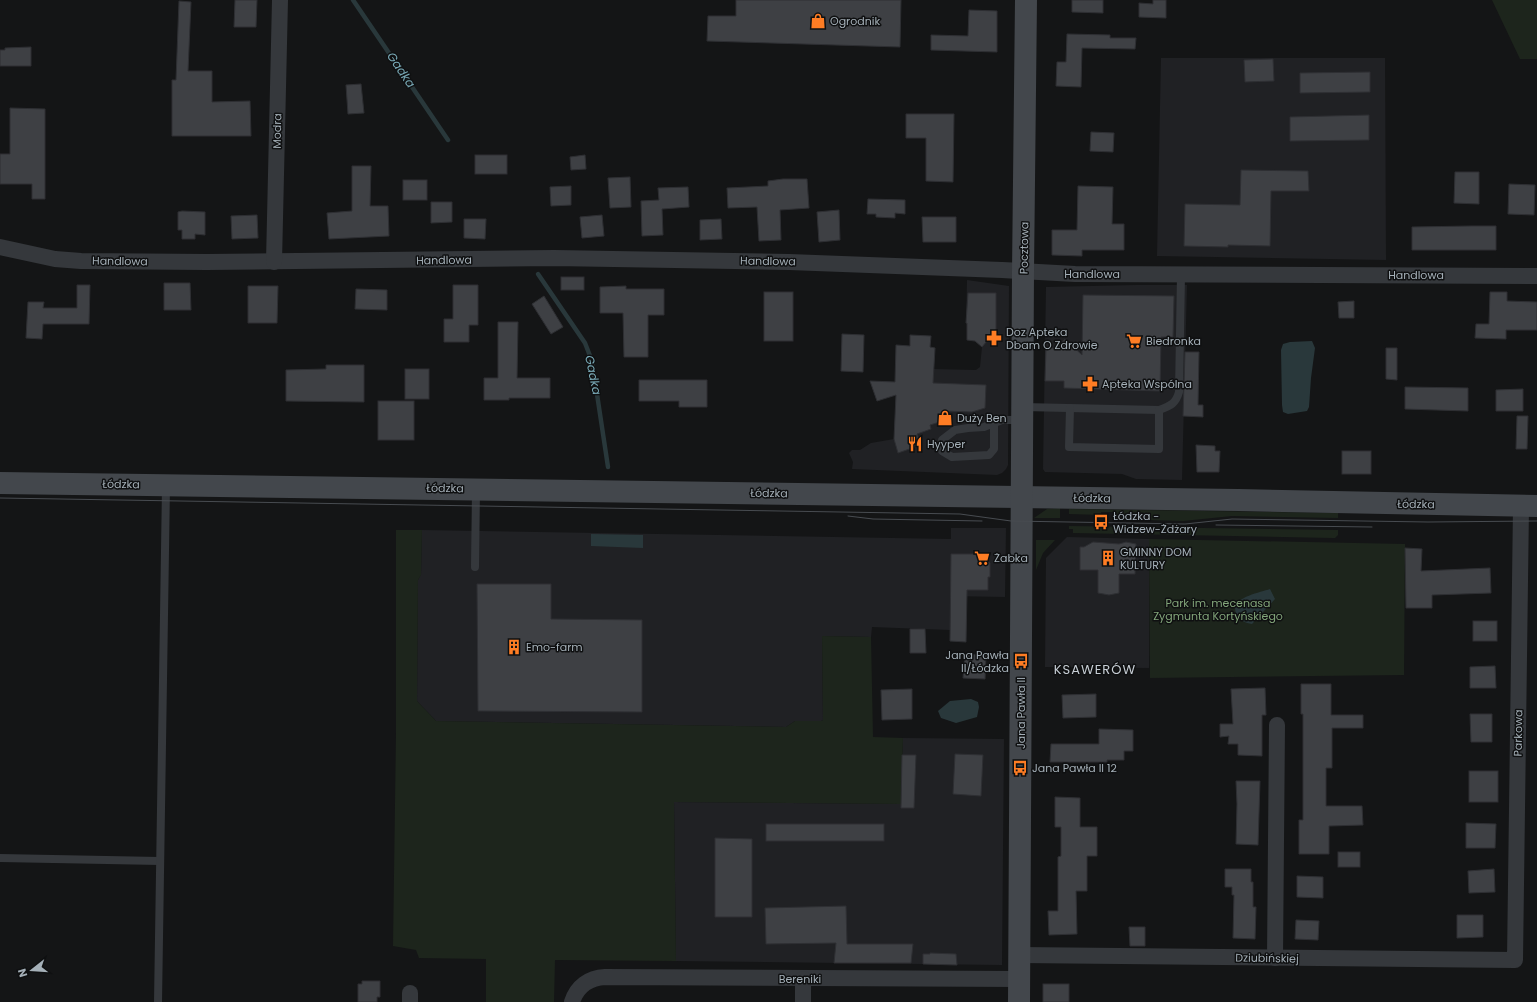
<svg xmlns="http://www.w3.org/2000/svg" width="1537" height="1002" viewBox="0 0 1537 1002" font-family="Poppins,sans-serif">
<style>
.built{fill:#202124}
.green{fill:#1d251c}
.water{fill:#29383b}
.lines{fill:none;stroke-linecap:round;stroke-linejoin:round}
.stream{stroke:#29383b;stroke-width:4.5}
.building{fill:#3e4044;stroke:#2e2f33}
.lane{stroke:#35383c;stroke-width:8}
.street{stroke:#35383c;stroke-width:16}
.secondary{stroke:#43474c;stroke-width:22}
.tram{stroke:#484c51;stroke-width:1}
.labels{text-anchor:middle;stroke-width:3;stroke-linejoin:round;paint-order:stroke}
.poi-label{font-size:11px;fill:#a5b0b8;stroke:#0f1011;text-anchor:start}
.street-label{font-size:11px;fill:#a5b0b8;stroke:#0f1011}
.park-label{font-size:11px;fill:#82a57a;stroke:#0f1011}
.water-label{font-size:12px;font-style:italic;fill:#79a9b6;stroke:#0f1011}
.quarter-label{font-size:13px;letter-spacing:1px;fill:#c6cdd4;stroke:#0f1011}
</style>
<rect width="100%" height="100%" fill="#141516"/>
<!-- built -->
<g class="built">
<polygon points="1161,58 1385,58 1386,260 1157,256"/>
<polygon points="967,280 1009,286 1008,465 1006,469 1002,473 997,475 852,469 853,462 849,453 852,450 860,450 871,443 894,439 896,395 877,401 870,381 923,383 932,369 976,370 980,367 982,347 975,341 967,340 967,324 966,323"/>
<polygon points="1136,285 1187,285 1182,480 1136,479 1122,474 1045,472 1043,469 1046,287"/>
<polygon points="951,528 1006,528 1005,597 950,596 950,630 872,627 871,637 822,636 823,720 821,721 795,721 786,727 436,721 417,701 418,580 421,574 422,530 951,539"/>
<polygon points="1067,537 1149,539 1149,668 1045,667 1046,558"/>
<polygon points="903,738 1004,739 1002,965 676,961 674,802 901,804"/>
</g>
<!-- green -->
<g class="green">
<polygon points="1492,0 1537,0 1537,59 1520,59"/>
<polygon points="1060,508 1060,518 1034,518 1047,509"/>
<polygon points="1069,509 1338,513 1338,518 1232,516 1183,521 1148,520 1147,516 1116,515 1115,512 1101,512 1101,515 1069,514"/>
<polygon points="1069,526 1338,530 1338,535 1335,538 1332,538 1073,533 1073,529 1069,529"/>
<polygon points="396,530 422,530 421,575 418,580 417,701 436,721 786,727 795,721 821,721 823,720 822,636 871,637 873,737 903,738 901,804 674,802 676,961 555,960 554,1002 486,1002 486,959 419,958 416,950 393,946 396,733"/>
<polygon points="1149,539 1405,544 1404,675 1150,678"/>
<polygon points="1036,540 1055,540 1043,553 1036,570"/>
</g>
<!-- water -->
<g class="water">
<polygon points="1312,341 1315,348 1311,378 1309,407 1307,411 1288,414 1283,412 1282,405 1281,350 1283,344 1290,342"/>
<polygon points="591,534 643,535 643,548 591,546"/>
<path d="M 1270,589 L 1275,599 L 1252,624 C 1245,623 1241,621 1237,615 C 1227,598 1259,593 1270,589 Z"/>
<polygon points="971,699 978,702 979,707 977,717 956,723 941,718 938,711 950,701"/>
</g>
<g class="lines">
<!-- stream -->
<g class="stream">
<polyline points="353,0 448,140"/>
<polyline points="538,274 585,343 592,361 608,467"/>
</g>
</g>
<!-- building -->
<g class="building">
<polygon points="235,0 257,0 256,27 234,27"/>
<polygon points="736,0 901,0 900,47 707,41 708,16 736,16"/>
<polygon points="1072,0 1103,0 1103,13 1072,12"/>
<polygon points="1153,0 1166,0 1166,18 1139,17 1139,3 1153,4"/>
<polygon points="179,1 191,2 188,71 212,71 212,102 250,101 251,136 172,136 172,80 176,80"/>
<polygon points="969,10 997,11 997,52 931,50 931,35 968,36"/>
<polygon points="1067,34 1110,35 1110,38 1136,38 1135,49 1082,48 1081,87 1056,86 1057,62 1066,62"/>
<polygon points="31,47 31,66 0,66 0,50 5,50 5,48"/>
<polygon points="1273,59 1274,81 1245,82 1244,60"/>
<polygon points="1370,72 1370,92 1300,93 1300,73"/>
<polygon points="361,84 364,113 348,114 346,85"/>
<polygon points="10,108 45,109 45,199 32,199 32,184 0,184 0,154 10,154"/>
<polygon points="906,114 954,114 953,182 926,181 926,138 906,138"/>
<polygon points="1369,115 1369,140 1290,141 1290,117"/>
<polygon points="1091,132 1114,133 1113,152 1090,151"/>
<rect x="475" y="155" width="32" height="19"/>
<polygon points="585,155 586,169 571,170 570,157"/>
<polygon points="352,166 371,166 370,206 388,206 389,236 329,239 327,213 352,211"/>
<polygon points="1241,170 1308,171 1309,191 1271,191 1270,246 1228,245 1228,247 1184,246 1185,204 1240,205"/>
<polygon points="1455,172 1479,172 1479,204 1454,203"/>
<polygon points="630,177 631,207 610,208 608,178"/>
<polygon points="783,179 807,179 809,208 780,210 781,240 759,241 757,207 728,208 727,188 768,186 768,181"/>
<rect x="403" y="180" width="24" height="20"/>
<polygon points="1509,184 1535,185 1534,215 1508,214"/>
<polygon points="571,186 571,205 551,206 550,187"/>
<polygon points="1078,186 1113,187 1112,224 1124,224 1124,250 1082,250 1082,256 1052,255 1052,230 1077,230"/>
<polygon points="688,187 689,207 662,209 663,235 642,236 641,201 659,200 658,188"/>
<polygon points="868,199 905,200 905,214 895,213 895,218 876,217 876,214 867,214"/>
<polygon points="431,202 452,202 452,222 431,223"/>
<polygon points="839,210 840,240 819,242 817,212"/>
<polygon points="182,211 205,212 205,235 195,234 195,239 182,239 182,230 178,230 178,212"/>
<polygon points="257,215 258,238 232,239 231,216"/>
<polygon points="602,215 604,236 582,238 580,217"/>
<polygon points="922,217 956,217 956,242 923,242"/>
<polygon points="464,219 486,219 485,239 464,238"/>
<polygon points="721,219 722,239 700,240 700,220"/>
<polygon points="1471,226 1496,226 1496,250 1412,250 1412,227"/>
<rect x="561" y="277" width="23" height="13"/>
<polygon points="164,283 190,283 191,310 164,310"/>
<polygon points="77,285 90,285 89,324 43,324 42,339 26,338 28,302 44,302 43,308 77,308"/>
<polygon points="453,285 478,285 478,325 469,325 469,342 444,342 444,319 453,319"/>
<polygon points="248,286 278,286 277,323 248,323"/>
<polygon points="626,286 626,289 664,289 664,315 648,315 648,357 624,357 623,313 600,313 600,287"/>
<polygon points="356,289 387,290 387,310 355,309"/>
<rect x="764" y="292" width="29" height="49"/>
<polygon points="1490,292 1507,292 1507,301 1537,302 1537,330 1506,330 1506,339 1475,338 1476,324 1489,324"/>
<polygon points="968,293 996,293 996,341 987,341 982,347 975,341 967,340 967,323 966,323"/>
<polygon points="1083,295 1174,296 1173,337 1161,337 1160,391 1064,388 1064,381 1045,381 1046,348 1058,348 1058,346 1065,339 1082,355"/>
<polygon points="544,296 563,327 551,334 532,304"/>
<polygon points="1354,301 1354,318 1339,318 1338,302"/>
<polygon points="498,322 518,322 517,378 550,378 550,398 509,398 509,400 484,400 484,378 498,378"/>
<polygon points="842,334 864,335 863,372 841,371"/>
<polygon points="910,335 931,336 930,347 935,348 933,383 986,385 985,408 972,412 946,411 949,419 930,425 931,429 917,434 921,445 898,453 894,439 896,395 877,401 870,381 895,382 896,345 910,346"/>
<polygon points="1386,348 1397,348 1397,380 1386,379"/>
<polygon points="1185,352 1199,352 1198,405 1203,405 1203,417 1183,416"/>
<polygon points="326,365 364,365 364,402 286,401 286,370 326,369"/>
<rect x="405" y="369" width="24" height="30"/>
<polygon points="639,380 707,380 707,407 679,407 679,401 639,401"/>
<polygon points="1405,387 1468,388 1468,411 1405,409"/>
<polygon points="1523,389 1523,411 1496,411 1496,390"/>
<rect x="378" y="401" width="36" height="39"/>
<polygon points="1517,416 1528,416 1527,449 1516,449"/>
<polygon points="1196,445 1215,446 1215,451 1220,451 1219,472 1197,472"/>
<rect x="1342" y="451" width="29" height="23"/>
<polygon points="1093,542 1119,544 1126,542 1136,544 1135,574 1119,574 1119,593 1109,595 1098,593 1098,570 1080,570 1080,547 1084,547"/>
<polygon points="1405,548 1422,549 1421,571 1490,568 1491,593 1432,595 1432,608 1406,608"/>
<polygon points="951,554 982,554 990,563 990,577 988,577 988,590 967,590 966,642 950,641"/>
<polygon points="477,584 551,584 551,619 642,620 642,712 478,711"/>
<rect x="1473" y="621" width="24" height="20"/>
<polygon points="910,629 925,629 926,653 910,653"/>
<polygon points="965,654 986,655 985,679 963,678"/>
<polygon points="1495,666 1496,688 1470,688 1470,667"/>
<polygon points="1301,684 1331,684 1331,715 1363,715 1363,728 1332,728 1332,768 1326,768 1326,806 1362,806 1363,825 1329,826 1329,854 1299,854 1299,820 1303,820 1303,714 1301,714"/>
<polygon points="1265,688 1266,715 1262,715 1262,756 1238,755 1238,744 1228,744 1229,736 1220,737 1220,724 1233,724 1231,689"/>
<polygon points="912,689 912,719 882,720 881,690"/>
<polygon points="1096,694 1096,717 1063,718 1062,695"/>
<polygon points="1470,714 1492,714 1492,742 1471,742"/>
<polygon points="1099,729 1133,730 1133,751 1124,751 1124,760 1107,760 1107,762 1050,762 1051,744 1099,744"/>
<polygon points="955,754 983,755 981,796 953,794"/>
<polygon points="902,755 916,755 914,808 901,808"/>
<rect x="1469" y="771" width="29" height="31"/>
<polygon points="1236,781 1260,781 1258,845 1236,844 1237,804"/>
<polygon points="1055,797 1080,798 1080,827 1097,827 1097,856 1087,856 1087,891 1076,891 1077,934 1049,935 1048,911 1058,911 1058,857 1061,856 1061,827 1055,827"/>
<polygon points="1466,823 1496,824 1495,848 1466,848"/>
<rect x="766" y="824" width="118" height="17"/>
<polygon points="715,838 752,839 752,917 715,917"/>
<rect x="1338" y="852" width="22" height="15"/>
<polygon points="1225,869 1251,869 1251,882 1253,882 1253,907 1256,907 1255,939 1233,938 1234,895 1232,895 1232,887 1225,887"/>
<polygon points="1494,869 1495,892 1469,893 1468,871"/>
<polygon points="1297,876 1323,877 1323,898 1297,897"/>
<polygon points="846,906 847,944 913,944 911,963 834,963 836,943 766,944 765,908"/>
<polygon points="1457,915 1483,915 1483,937 1457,938"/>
<polygon points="1296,920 1319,921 1318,940 1295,939"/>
<polygon points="1129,927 1145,927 1145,946 1130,946"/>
<polygon points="930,953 956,954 957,965 923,964 923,954 930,954"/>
<polygon points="362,981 380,981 380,997 377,997 377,1002 358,1002 358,984 362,984"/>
<rect x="1043" y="984" width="26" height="18"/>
</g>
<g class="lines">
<!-- lane -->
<g class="lane">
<path d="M 1023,407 L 1159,410 C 1171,406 1176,403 1179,392 L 1181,274"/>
<polyline points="1070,408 1069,447 1159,449 1159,410"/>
<polyline points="994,422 994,449 989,455 952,457 942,451 942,440 955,430 968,428 984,427 1002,420 1022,420"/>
<polyline points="475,567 476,490"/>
<polyline points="0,858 160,861"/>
<polyline points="158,1002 166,486"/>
</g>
<!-- street -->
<g class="street">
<polyline points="0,247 55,259 81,261 207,262 554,258 789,262 1002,270 1075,274 1537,276"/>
<polyline points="274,262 280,0"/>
<polyline points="1019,955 1515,960 1521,506"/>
<polyline points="1275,958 1277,725"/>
<polyline points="410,993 410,1002"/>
<path d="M 572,1002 C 577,986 589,978 605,977 L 1019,979"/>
<polyline points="803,1002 803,979"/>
</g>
<!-- secondary -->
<g class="secondary">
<polyline points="0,483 1238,500 1537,506"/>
<polyline points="1019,1002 1023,272 1026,0"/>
</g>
<!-- tram -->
<g class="tram">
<polyline points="0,498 960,514 1011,521 1185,524 1232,519 1428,522 1537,521"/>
<polyline points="848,516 873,519 982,521"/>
<polyline points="1216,525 1372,527"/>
</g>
</g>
<!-- icons -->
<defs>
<g id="shop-bare" transform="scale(1.2)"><path d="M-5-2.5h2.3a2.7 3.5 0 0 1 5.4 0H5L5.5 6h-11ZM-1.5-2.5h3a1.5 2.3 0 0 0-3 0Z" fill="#ff7d24" stroke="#0f1011" stroke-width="2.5" paint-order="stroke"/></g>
<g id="pharmacy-bare" transform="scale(1.2)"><path d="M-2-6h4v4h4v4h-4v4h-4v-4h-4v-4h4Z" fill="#ff7d24" stroke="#0f1011" stroke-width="2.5" paint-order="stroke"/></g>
<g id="supermarket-bare" transform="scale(1.2)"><path d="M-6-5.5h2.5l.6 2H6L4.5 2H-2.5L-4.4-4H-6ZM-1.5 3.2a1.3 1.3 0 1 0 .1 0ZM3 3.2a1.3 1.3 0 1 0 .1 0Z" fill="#ff7d24" stroke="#0f1011" stroke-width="2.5" paint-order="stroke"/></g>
<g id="restaurant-bare" transform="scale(1.2)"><path d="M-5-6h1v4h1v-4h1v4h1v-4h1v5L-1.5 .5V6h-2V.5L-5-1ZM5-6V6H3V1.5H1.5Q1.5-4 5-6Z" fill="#ff7d24" stroke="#0f1011" stroke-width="2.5" paint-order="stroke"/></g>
<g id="bus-bare" transform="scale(1.2)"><path d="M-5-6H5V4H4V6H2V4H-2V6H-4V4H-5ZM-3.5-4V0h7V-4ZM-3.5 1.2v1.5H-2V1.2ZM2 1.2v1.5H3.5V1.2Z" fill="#ff7d24" stroke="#0f1011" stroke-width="2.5" paint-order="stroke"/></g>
<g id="building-bare" transform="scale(1.2)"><path d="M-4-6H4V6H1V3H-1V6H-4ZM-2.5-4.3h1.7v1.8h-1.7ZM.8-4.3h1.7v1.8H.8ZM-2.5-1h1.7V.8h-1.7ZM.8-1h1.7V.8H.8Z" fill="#ff7d24" stroke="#0f1011" stroke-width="2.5" paint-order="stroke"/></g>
</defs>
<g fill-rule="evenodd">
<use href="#shop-bare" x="818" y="21"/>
<use href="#pharmacy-bare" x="994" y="338"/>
<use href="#supermarket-bare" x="1134" y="341"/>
<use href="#pharmacy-bare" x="1090" y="384"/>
<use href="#shop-bare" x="945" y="418"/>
<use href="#restaurant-bare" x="915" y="444"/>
<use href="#bus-bare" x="1101" y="522"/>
<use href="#supermarket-bare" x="982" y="558"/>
<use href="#building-bare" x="1108" y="558"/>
<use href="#building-bare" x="514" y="647"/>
<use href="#bus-bare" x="1021" y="661"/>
<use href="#bus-bare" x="1020" y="768"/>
</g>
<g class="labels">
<!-- poi labels -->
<g class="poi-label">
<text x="830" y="25">Ogrodnik</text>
<text x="1006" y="336">Doz Apteka<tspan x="1006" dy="13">Dbam O Zdrowie</tspan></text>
<text x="1146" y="345">Biedronka</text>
<text x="1102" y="388">Apteka Wspólna</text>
<text x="957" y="422">Duży Ben</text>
<text x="927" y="448">Hyyper</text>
<text x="1113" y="520">Łódzka -<tspan x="1113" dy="13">Widzew-Żdżary</tspan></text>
<text x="1120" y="556">GMINNY DOM<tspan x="1120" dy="13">KULTURY</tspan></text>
<text x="994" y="562">Żabka</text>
<text x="526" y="651">Emo-farm</text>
<text x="1009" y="659" text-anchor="end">Jana Pawła<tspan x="1009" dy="13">II/Łódzka</tspan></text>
<text x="1032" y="772">Jana Pawła II 12</text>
</g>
<!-- street labels -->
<g class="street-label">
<text transform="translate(277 131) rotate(-89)" y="4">Modra</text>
<text transform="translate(1024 248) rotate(-89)" y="4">Pocztowa</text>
<text transform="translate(444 260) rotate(-1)" y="4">Handlowa</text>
<text transform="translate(120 261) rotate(1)" y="4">Handlowa</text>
<text transform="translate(768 261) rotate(1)" y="4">Handlowa</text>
<text x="1092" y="278">Handlowa</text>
<text x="1416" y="279">Handlowa</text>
<text transform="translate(121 484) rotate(1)" y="4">Łódzka</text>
<text transform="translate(445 488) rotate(1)" y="4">Łódzka</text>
<text transform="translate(769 493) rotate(1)" y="4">Łódzka</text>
<text transform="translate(1092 498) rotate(1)" y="4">Łódzka</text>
<text transform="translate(1416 504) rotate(1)" y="4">Łódzka</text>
<text transform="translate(1021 713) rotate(-90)" y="4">Jana Pawła II</text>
<text transform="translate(1518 733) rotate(-89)" y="4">Parkowa</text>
<text transform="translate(1267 958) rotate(1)" y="4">Dziubińskiej</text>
<text x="800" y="983">Bereniki</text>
</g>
<!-- park labels -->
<g class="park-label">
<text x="1218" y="607">Park im. mecenasa<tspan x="1218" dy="13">Zygmunta Kortyńskiego</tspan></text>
</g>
<!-- water labels -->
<g class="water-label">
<text transform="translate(401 70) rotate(56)" y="4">Gadka</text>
<text transform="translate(593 375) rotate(78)" y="4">Gadka</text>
</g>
<!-- quarter labels -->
<g class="quarter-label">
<text x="1095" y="674">KSAWERÓW</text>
</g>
</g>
<!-- north arrow -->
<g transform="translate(32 970) rotate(253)" stroke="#0f1011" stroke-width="3" paint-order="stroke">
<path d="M0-3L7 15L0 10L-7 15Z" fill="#a5b0b8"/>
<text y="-6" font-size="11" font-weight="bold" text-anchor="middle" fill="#a5b0b8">N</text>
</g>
</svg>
